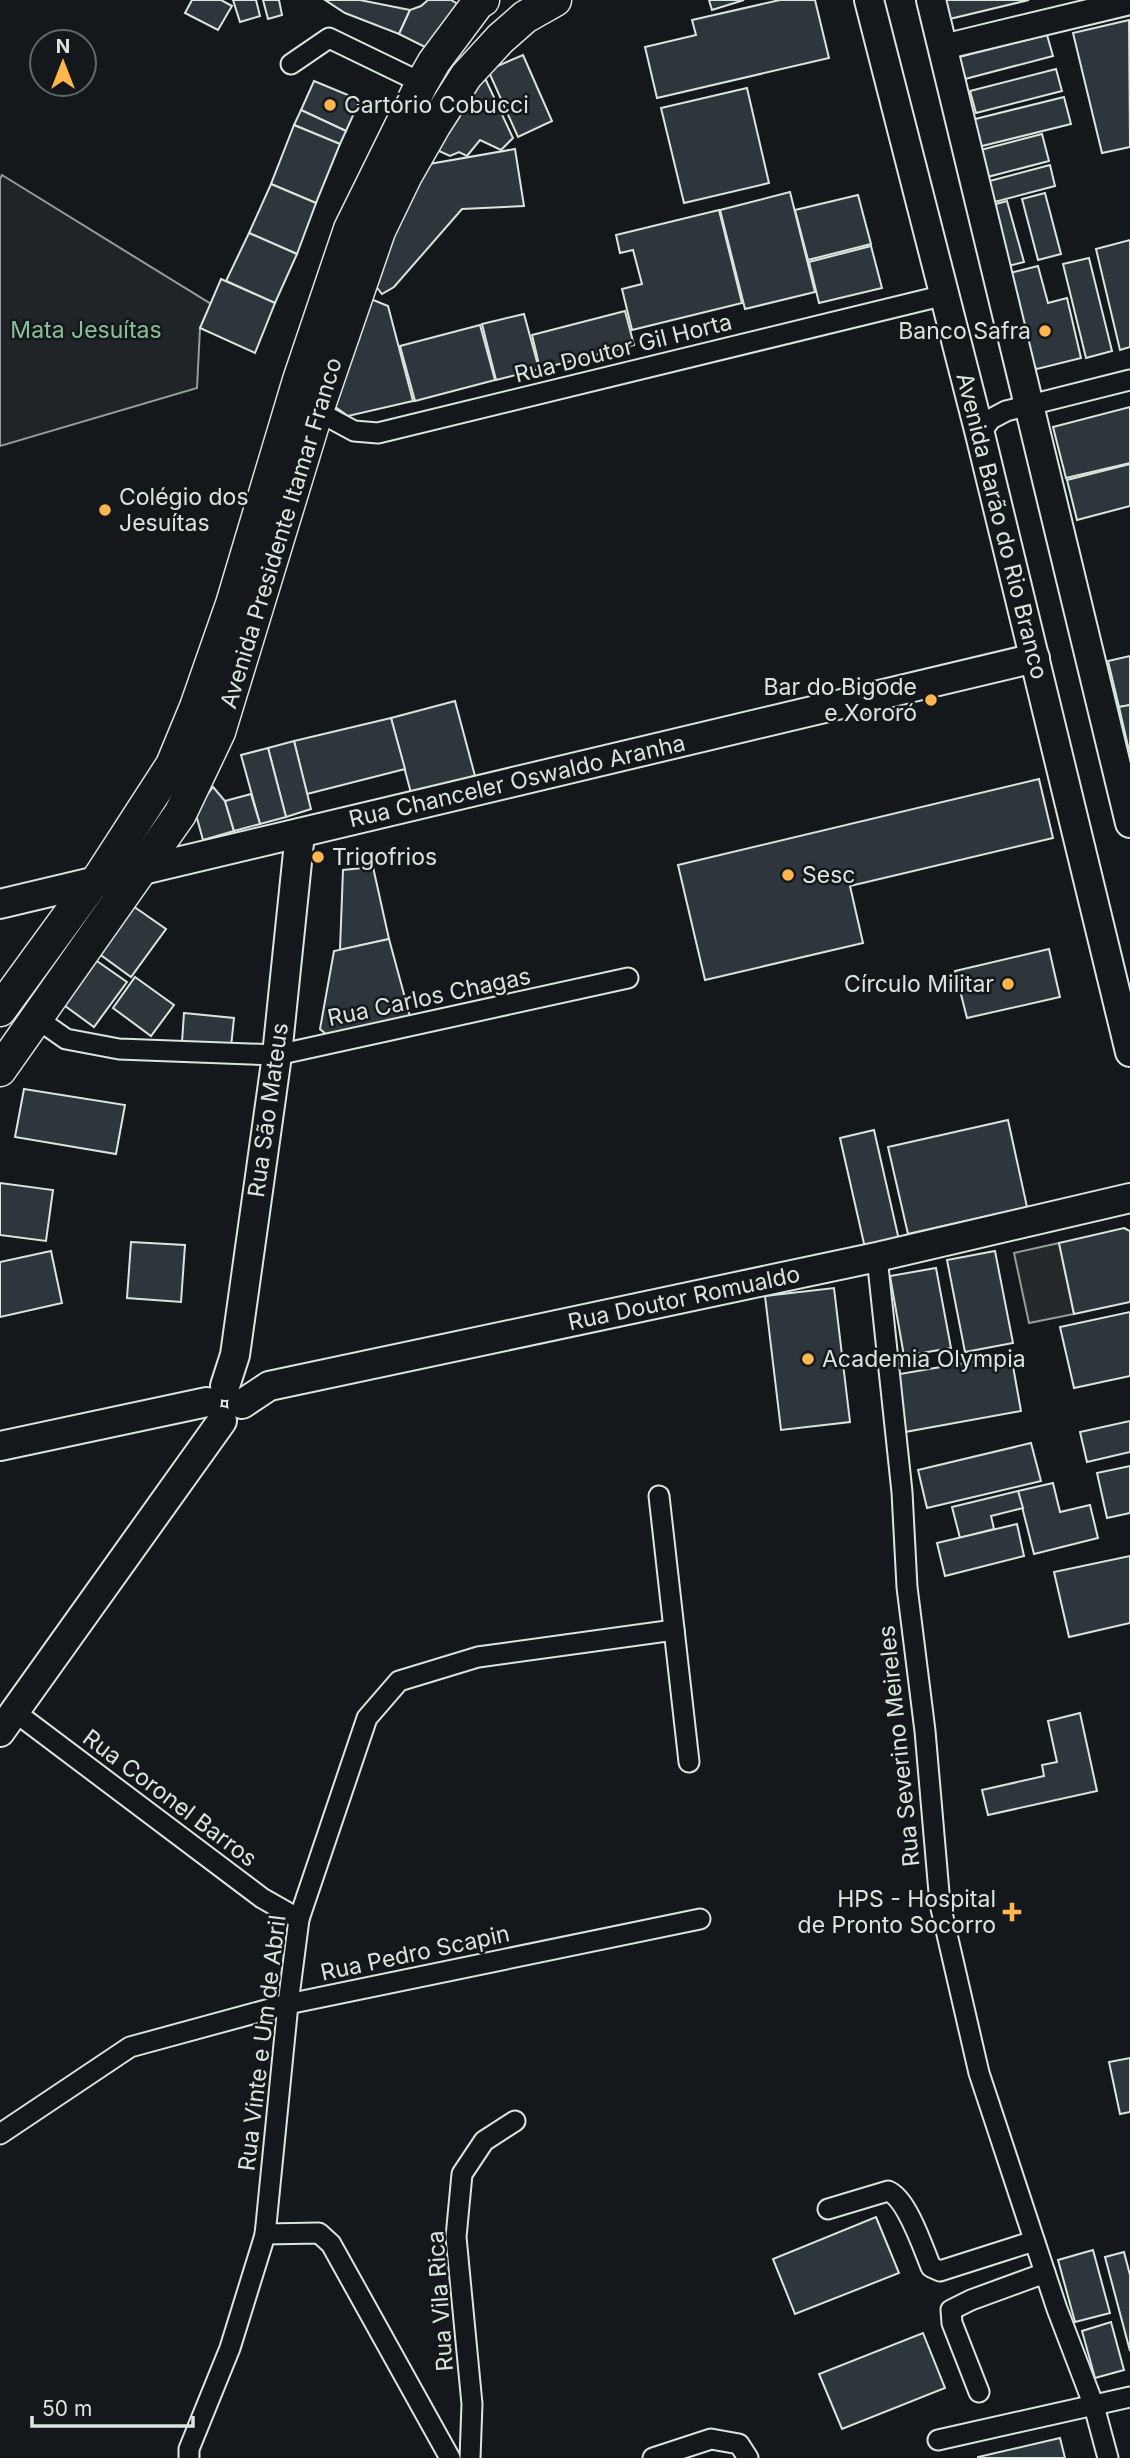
<svg xmlns="http://www.w3.org/2000/svg" width="1130" height="2458" viewBox="0 0 1130 2458" font-family="Inter,sans-serif">
<style>
.green{fill:#202428;stroke:#939e99;stroke-width:2}
.parking{fill:#24282b;stroke:#939e99;stroke-width:2}
.building{fill:#2c363c;stroke:#d8e6dc;stroke-width:2}
.lines{fill:none;stroke-linecap:round;stroke-linejoin:round}
.minor-casing{stroke:#d8e6dc;stroke-width:23}
.tertiary-casing{stroke:#d8e6dc;stroke-width:28}
.secondary-casing{stroke:#d8e6dc;stroke-width:32}
.primary-casing{stroke:#d8e6dc;stroke-width:35}
.minor{stroke:#14181c;stroke-width:19}
.tertiary{stroke:#14181c;stroke-width:24}
.secondary{stroke:#14181c;stroke-width:28}
.primary{stroke:#14181c;stroke-width:32}
.poi-dot{fill:#ffb74d;stroke:#14181c;stroke-width:2.5}
.labels{text-anchor:middle;stroke-width:5;stroke-linejoin:round;paint-order:stroke}
.poi-label{font-size:23px;fill:#d8e6dc;stroke:#14181c;text-anchor:start}
.park-label{font-size:23px;fill:#8ac095;stroke:#14181c}
.street-label{font-size:23px;fill:#d8e6dc;stroke:#14181c}
</style>
<rect width="100%" height="100%" fill="#14181c"/>
<!-- green -->
<polygon class="green" points="2,175 211,304 200,328 197,388 0,446 0,179"/>
<!-- parking -->
<polygon class="parking" points="1059,1243 1074,1314 1029,1323 1014,1253"/>
<!-- building -->
<g class="building">
<polygon points="192,0 221,0 232,6 218,30 185,13"/>
<polygon points="233,0 256,0 260,16 240,22"/>
<polygon points="263,0 279,0 282,15 268,19"/>
<polygon points="325,0 360,0 410,10 399,34 345,13"/>
<polygon points="428,0 451,0 466,9 435,52 399,34 410,10 421,6"/>
<polygon points="709,0 744,0 712,10"/>
<polygon points="780,0 815,0 829,58 657,98 645,47 696,35 692,20"/>
<polygon points="931,0 1029,0 937,22"/>
<polygon points="1129,20 1130,147 1102,153 1073,33"/>
<polygon points="1047,35 1053,56 965,79 959,57"/>
<polygon points="523,55 552,121 518,137 488,70"/>
<polygon points="1056,69 1062,91 976,113 970,91"/>
<polygon points="484,76 513,138 501,150 480,140 467,156 459,152 450,156 430,147"/>
<polygon points="314,81 360,100 346,131 301,110"/>
<polygon points="747,88 769,183 684,203 661,108"/>
<polygon points="1064,97 1071,124 974,148 967,121"/>
<polygon points="301,110 346,131 340,144 294,125"/>
<polygon points="294,125 340,144 316,203 271,184"/>
<polygon points="1042,134 1049,161 980,179 973,152"/>
<polygon points="515,149 524,206 462,209 394,287 382,294 374,284 418,166"/>
<polygon points="1050,165 1055,186 987,204 982,183"/>
<polygon points="271,184 316,203 297,254 249,233"/>
<polygon points="790,192 815,292 745,309 720,210"/>
<polygon points="1045,193 1061,254 1038,260 1022,199"/>
<polygon points="858,195 871,244 808,260 795,210"/>
<polygon points="1007,201 1024,262 1001,268 985,207"/>
<polygon points="719,210 742,303 632,330 622,289 642,284 633,250 620,253 616,235"/>
<polygon points="249,233 297,254 275,303 226,281"/>
<polygon points="1130,240 1130,347 1120,350 1096,249"/>
<polygon points="871,246 882,288 819,303 809,262"/>
<polygon points="1089,258 1112,351 1086,358 1063,264"/>
<polygon points="1038,266 1048,303 1067,298 1081,358 1037,369 1023,358 1002,275"/>
<polygon points="221,279 275,303 255,353 200,328"/>
<polygon points="366,297 388,306 413,401 348,416 327,401"/>
<polygon points="625,311 634,345 540,369 532,335"/>
<polygon points="524,314 539,369 496,380 482,324"/>
<polygon points="480,325 495,380 415,401 400,346"/>
<polygon points="1130,407 1130,463 1066,478 1053,427"/>
<polygon points="1130,464 1130,506 1077,520 1067,480"/>
<polygon points="1130,656 1130,705 1119,707 1108,661"/>
<polygon points="455,701 475,776 411,793 391,718"/>
<polygon points="1130,705 1130,755 1119,707"/>
<polygon points="391,718 405,769 307,794 294,741"/>
<polygon points="294,741 311,809 286,817 268,748"/>
<polygon points="268,748 286,817 260,824 241,755"/>
<polygon points="1039,779 1053,838 850,886 863,943 705,980 678,865"/>
<polygon points="213,787 225,801 234,831 203,840 195,811"/>
<polygon points="251,794 260,824 234,831 225,801"/>
<polygon points="373,867 389,939 340,950 343,870"/>
<polygon points="133,906 166,929 131,977 98,953"/>
<polygon points="389,939 411,1020 333,1040 320,1029 334,951"/>
<polygon points="1049,949 1060,997 967,1018 955,971"/>
<polygon points="94,959 127,982 94,1027 61,1003"/>
<polygon points="135,977 174,1005 151,1036 113,1008"/>
<polygon points="184,1013 234,1018 231,1047 182,1042"/>
<polygon points="24,1089 125,1105 116,1154 15,1137"/>
<polygon points="1008,1120 1027,1207 908,1234 888,1147"/>
<polygon points="874,1130 899,1240 865,1248 840,1138"/>
<polygon points="0,1183 53,1190 46,1241 0,1235"/>
<polygon points="1124,1228 1130,1231 1130,1302 1074,1314 1059,1243"/>
<polygon points="131,1242 185,1245 181,1302 127,1298"/>
<polygon points="51,1251 62,1303 0,1317 0,1262"/>
<polygon points="995,1251 1013,1343 965,1352 947,1260"/>
<polygon points="936,1268 951,1348 904,1356 890,1276"/>
<polygon points="834,1288 850,1422 781,1430 765,1296"/>
<polygon points="1130,1312 1130,1376 1074,1388 1060,1327"/>
<polygon points="1011,1355 1021,1411 905,1432 894,1375"/>
<polygon points="1130,1421 1130,1452 1087,1462 1080,1432"/>
<polygon points="1031,1443 1041,1481 927,1508 918,1470"/>
<polygon points="1130,1466 1130,1513 1107,1518 1097,1473"/>
<polygon points="1053,1483 1060,1512 1090,1505 1098,1538 1034,1554 1018,1491"/>
<polygon points="1018,1491 1023,1508 991,1516 994,1529 960,1538 952,1507"/>
<polygon points="1017,1524 1024,1556 945,1576 937,1543"/>
<polygon points="1130,1556 1130,1623 1069,1637 1054,1572"/>
<polygon points="1080,1713 1097,1791 988,1815 982,1790 1044,1776 1042,1765 1057,1762 1048,1721"/>
<polygon points="1130,2058 1130,2112 1120,2114 1109,2062"/>
<polygon points="876,2217 899,2273 795,2314 773,2259"/>
<polygon points="1093,2250 1110,2313 1075,2322 1058,2260"/>
<polygon points="1124,2252 1130,2275 1130,2351 1105,2257"/>
<polygon points="1111,2322 1124,2370 1095,2378 1082,2331"/>
<polygon points="923,2333 945,2388 842,2429 819,2374"/>
<polygon points="1060,2438 1065,2458 978,2458 978,2457"/>
</g>
<g class="lines">
<!-- minor casing -->
<g class="minor-casing">
<g id="minor">
<polyline points="291,64 329,38 422,83"/>
<polyline points="317,411 354,431 378,433 945,295"/>
<polyline points="980,434 991,419 1006,411 1130,380"/>
<polyline points="36,1018 66,1039 119,1049 277,1055 628,978"/>
<polyline points="877,1257 902,1492 907,1587 925,1731 940,1904 979,2073 1057,2309 1094,2406 1108,2458"/>
<polyline points="659,1496 689,1762"/>
<polyline points="15,1712 262,1898 299,1919"/>
<polyline points="0,2134 130,2047 288,2004 700,1919"/>
<path d="M 828,2209 L 888,2191 C 907,2198 923,2248 931,2267 L 940,2271 L 1034,2241"/>
<polyline points="265,2234 319,2233 331,2244 450,2458"/>
<polyline points="979,2392 952,2323 951,2310 971,2300 1045,2273"/>
<polyline points="938,2440 1130,2397"/>
<polyline points="189,2458 189,2449 230,2348 265,2235 288,2004 299,1919 367,1718 399,1681 478,1657 674,1630"/>
<polyline points="470,2458 472,2404 456,2237 462,2174 484,2141 515,2121"/>
<polyline points="653,2458 711,2439 739,2444 748,2458"/>
</g>
</g>
<!-- tertiary casing -->
<g class="tertiary-casing">
<polyline id="tertiary" points="943,47 1130,2"/>
</g>
<!-- secondary casing -->
<g class="secondary-casing">
<g id="secondary">
<polyline points="869,0 980,434 1130,1052"/>
<polyline points="931,0 1130,823"/>
<polyline points="0,904 1035,658"/>
<polyline points="225,1386 235,1355 277,1055 300,833"/>
<polyline points="242,1404 269,1386 877,1257 1130,1198"/>
<polyline points="0,1446 207,1402"/>
<polyline points="0,1732 222,1421"/>
</g>
</g>
<!-- primary casing -->
<g class="primary-casing">
<g id="primary">
<polyline points="0,1010 91,885 97,881 172,765 196,707 232,604 299,380 350,229 422,83 434,62 478,3 483,0"/>
<polyline points="0,1070 180,814 219,732 317,411 379,231 406,175 434,126 466,76 500,39 525,17 555,0"/>
</g>
</g>
<!-- minor -->
<use href="#minor" class="minor"/>
<!-- tertiary -->
<use href="#tertiary" class="tertiary"/>
<!-- secondary -->
<use href="#secondary" class="secondary"/>
<!-- primary -->
<use href="#primary" class="primary"/>
</g>
<!-- markers -->
<g class="poi-dot">
<circle cx="330" cy="105" r="7"/>
<circle cx="1045" cy="331" r="7"/>
<circle cx="105" cy="510" r="7"/>
<circle cx="931" cy="700" r="7"/>
<circle cx="318" cy="857" r="7"/>
<circle cx="788" cy="875" r="7"/>
<circle cx="1008" cy="984" r="7"/>
<circle cx="808" cy="1359" r="7"/>
<path d="M1008.5 1901.5h7v7h7v7h-7v7h-7v-7h-7v-7h7z"/>
</g>
<g class="labels">
<!-- poi labels -->
<g class="poi-label">
<text x="344" y="113">Cartório Cobucci</text>
<text x="1031" y="339" text-anchor="end">Banco Safra</text>
<text x="119" y="505">Colégio dos<tspan x="119" dy="26">Jesuítas</tspan></text>
<text x="917" y="695" text-anchor="end">Bar do Bigode<tspan x="917" dy="26">e Xororó</tspan></text>
<text x="332" y="865">Trigofrios</text>
<text x="802" y="883">Sesc</text>
<text x="994" y="992" text-anchor="end">Círculo Militar</text>
<text x="822" y="1367">Academia Olympia</text>
<text x="996" y="1907" text-anchor="end">HPS - Hospital<tspan x="996" dy="26">de Pronto Socorro</tspan></text>
</g>
<!-- park labels -->
<g class="park-label">
<text x="86" y="338">Mata Jesuítas</text>
</g>
<!-- street labels -->
<g class="street-label">
<text transform="translate(623 348) rotate(-14)" y="8">Rua Doutor Gil Horta</text>
<text transform="translate(1002 526) rotate(76)" y="8">Avenida Barão do Rio Branco</text>
<text transform="translate(281 533) rotate(-73)" y="8">Avenida Presidente Itamar Franco</text>
<text transform="translate(517 781) rotate(-13)" y="8">Rua Chanceler Oswaldo Aranha</text>
<text transform="translate(429 997) rotate(-12)" y="8">Rua Carlos Chagas</text>
<text transform="translate(268 1110) rotate(-82)" y="8">Rua São Mateus</text>
<text transform="translate(684 1298) rotate(-12)" y="8">Rua Doutor Romualdo</text>
<text transform="translate(899 1746) rotate(-96)" y="8">Rua Severino Meireles</text>
<text transform="translate(170 1798) rotate(37)" y="8">Rua Coronel Barros</text>
<text transform="translate(415 1953) rotate(-12)" y="8">Rua Pedro Scapin</text>
<text transform="translate(262 2043) rotate(-83)" y="8">Rua Vinte e Um de Abril</text>
<text transform="translate(440 2301) rotate(-94)" y="8">Rua Vila Rica</text>
</g>
</g>
<!-- north arrow -->
<g transform="translate(63 63)"><circle r="33" fill="#14181c" stroke="#626a69" stroke-width="2"/>
<path d="M0-5L12 26L0 18L-12 26Z" fill="#ffb74d"/>
<text y="-10" font-size="19" font-weight="bold" text-anchor="middle" fill="#d8e6dc">N</text>
</g>
<!-- scale -->
<path d="M32 2416v10h161v-10" fill="none" stroke="#d8e6dc" stroke-width="3.5"/>
<text x="42" y="2416" font-size="21" fill="#d8e6dc" stroke="#14181c" stroke-width="5" paint-order="stroke">50 m</text>
</svg>
